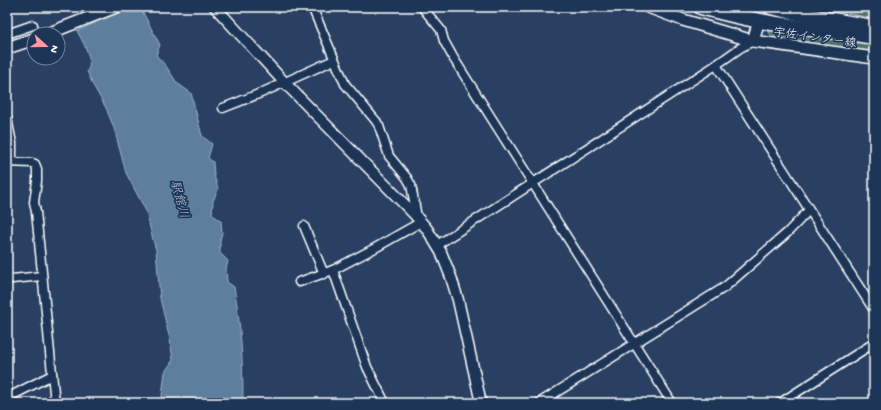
<svg xmlns="http://www.w3.org/2000/svg" width="881" height="410" viewBox="0 0 881 410" font-family="'Gochi Hand','Klee One',sans-serif">
<style>
.green{fill:#536f6d;stroke:#a9b7b6}
.water{fill:#5d7e9c;stroke:#9eb2c4}
.lines{fill:none;stroke-linecap:round;stroke-linejoin:round}
.secondary-tunnel{stroke:#495d7a;stroke-width:11;stroke-dasharray:11 5.5;stroke-linecap:butt}
.minor-casing{stroke:#fff;stroke-width:11}
.tertiary-casing{stroke:#fff;stroke-width:13}
.secondary-casing{stroke:#fff;stroke-width:14}
.motorway-casing{stroke:#fff;stroke-width:17}
.minor{stroke:#1d3557;stroke-width:8}
.tertiary{stroke:#1d3557;stroke-width:10}
.secondary{stroke:#1d3557;stroke-width:11}
.motorway{stroke:#1d3557;stroke-width:14}
.labels{text-anchor:middle;stroke-width:3.5;stroke-linejoin:round;paint-order:stroke}
.street-label{font-size:12px;fill:#fff;stroke:#1d3557}
.water-label{font-size:13px;font-style:italic;fill:#aebece;stroke:#1d3557}
</style>
<rect width="100%" height="100%" fill="#294063"/>
<filter id="ink" filterUnits="userSpaceOnUse"><feTurbulence type="fractalNoise" baseFrequency=".025" numOctaves="2"/><feDisplacementMap in="SourceGraphic" scale="8" xChannelSelector="R" yChannelSelector="G"/><feConvolveMatrix kernelMatrix="1 2 1 2 8 2 1 2 1" color-interpolation-filters="sRGB"/></filter>
<g filter="url(#ink)">
<!-- green -->
<g class="green">
<polygon points="820,7 851,7 874,11 874,19"/>
<polygon points="767,29 844,41 874,43 874,52 773,38"/>
</g>
<!-- water -->
<path class="water" d="M 87,7 L 140,7 L 160,45 L 156,55 L 166,66 L 177,83 L 191,93 L 202,136 L 212,144 L 208,158 L 213,162 L 214,175 L 218,189 L 213,201 L 212,214 L 221,221 L 222,233 L 220,240 L 220,253 L 228,261 L 226,269 L 227,282 L 234,287 C 241,325 243,364 243,403 L 161,403 L 165,372 L 173,360 L 170,340 L 160,298 L 156,250 L 152,236 L 146,211 L 126,173 L 114,128 L 106,108 L 93,85 L 87,71 C 95,62 82,40 77,31 L 95,23 L 91,12 Z"/>
<g class="lines">
<!-- secondary-tunnel -->
<polyline class="secondary-tunnel" points="757,27 762,7"/>
<!-- minor casing -->
<g class="minor-casing">
<g id="minor">
<polyline points="312,7 345,84 376,121 379,126 389,156 407,178 411,185 417,217"/>
<polyline points="422,7 441,30 444,41 454,59 672,403"/>
<polyline points="868,7 874,8"/>
<polyline points="7,34 33,25"/>
<polyline points="716,65 874,310"/>
<polyline points="223,108 261,93 334,60"/>
<polyline points="7,118 12,143 12,162"/>
<polyline points="7,162 32,163 35,164 37,169 37,181 34,202 36,212 55,403"/>
<polyline points="304,226 324,274"/>
<polyline points="437,245 716,65 740,48 753,41"/>
<polyline points="333,270 367,367 385,403"/>
<polyline points="12,279 42,276"/>
<polyline points="299,282 333,270 375,248 421,222"/>
<polyline points="7,398 52,375"/>
<polyline points="539,403 725,287 787,233 809,210"/>
<polyline points="780,403 874,343"/>
</g>
</g>
<!-- tertiary casing -->
<g class="tertiary-casing">
<polyline id="tertiary" points="215,7 284,82 414,214 427,229 441,252 451,277 458,300 481,403"/>
</g>
<!-- secondary casing -->
<g class="secondary-casing">
<g id="secondary">
<polyline points="648,7 683,20 753,41 874,58"/>
<polyline points="47,34 116,7"/>
<polyline points="753,41 757,27"/>
<polyline points="7,48 34,39"/>
</g>
</g>
<!-- motorway casing -->
<g class="motorway-casing">
<g id="motorway">
<path d="M 701,7 C 730,15 761,22 791,26 C 819,31 847,32 874,37"/>
<polyline points="771,7 815,17 866,26"/>
</g>
</g>
<!-- minor -->
<use href="#minor" class="minor"/>
<!-- tertiary -->
<use href="#tertiary" class="tertiary"/>
<!-- secondary -->
<use href="#secondary" class="secondary"/>
<!-- motorway -->
<use href="#motorway" class="motorway"/>
</g>
</g>
<g class="labels">
<!-- street labels -->
<g class="street-label">
<text transform="translate(815 37) rotate(8)" y="4">宇佐インター線</text>
</g>
<!-- water labels -->
<g class="water-label">
<text transform="translate(181 199) rotate(75)" y="5">駅館川</text>
</g>
</g>
<!-- margin -->
<rect width="881" height="410" fill="none" stroke="#1d3557" stroke-width="24"/>
<rect x="12" y="12" width="857" height="386" fill="none" stroke="#fff" stroke-width="1.5" filter="url(#ink)"/>
<!-- north arrow -->
<g transform="translate(46 46) rotate(111)"><circle r="19" fill="#1d3557" stroke="#77869a"/>
<path d="M0-3L7 15L0 10L-7 15Z" fill="#ff9aa2"/>
<text y="-6" font-size="11" font-weight="bold" text-anchor="middle" fill="#ffffff">N</text>
</g>
</svg>
